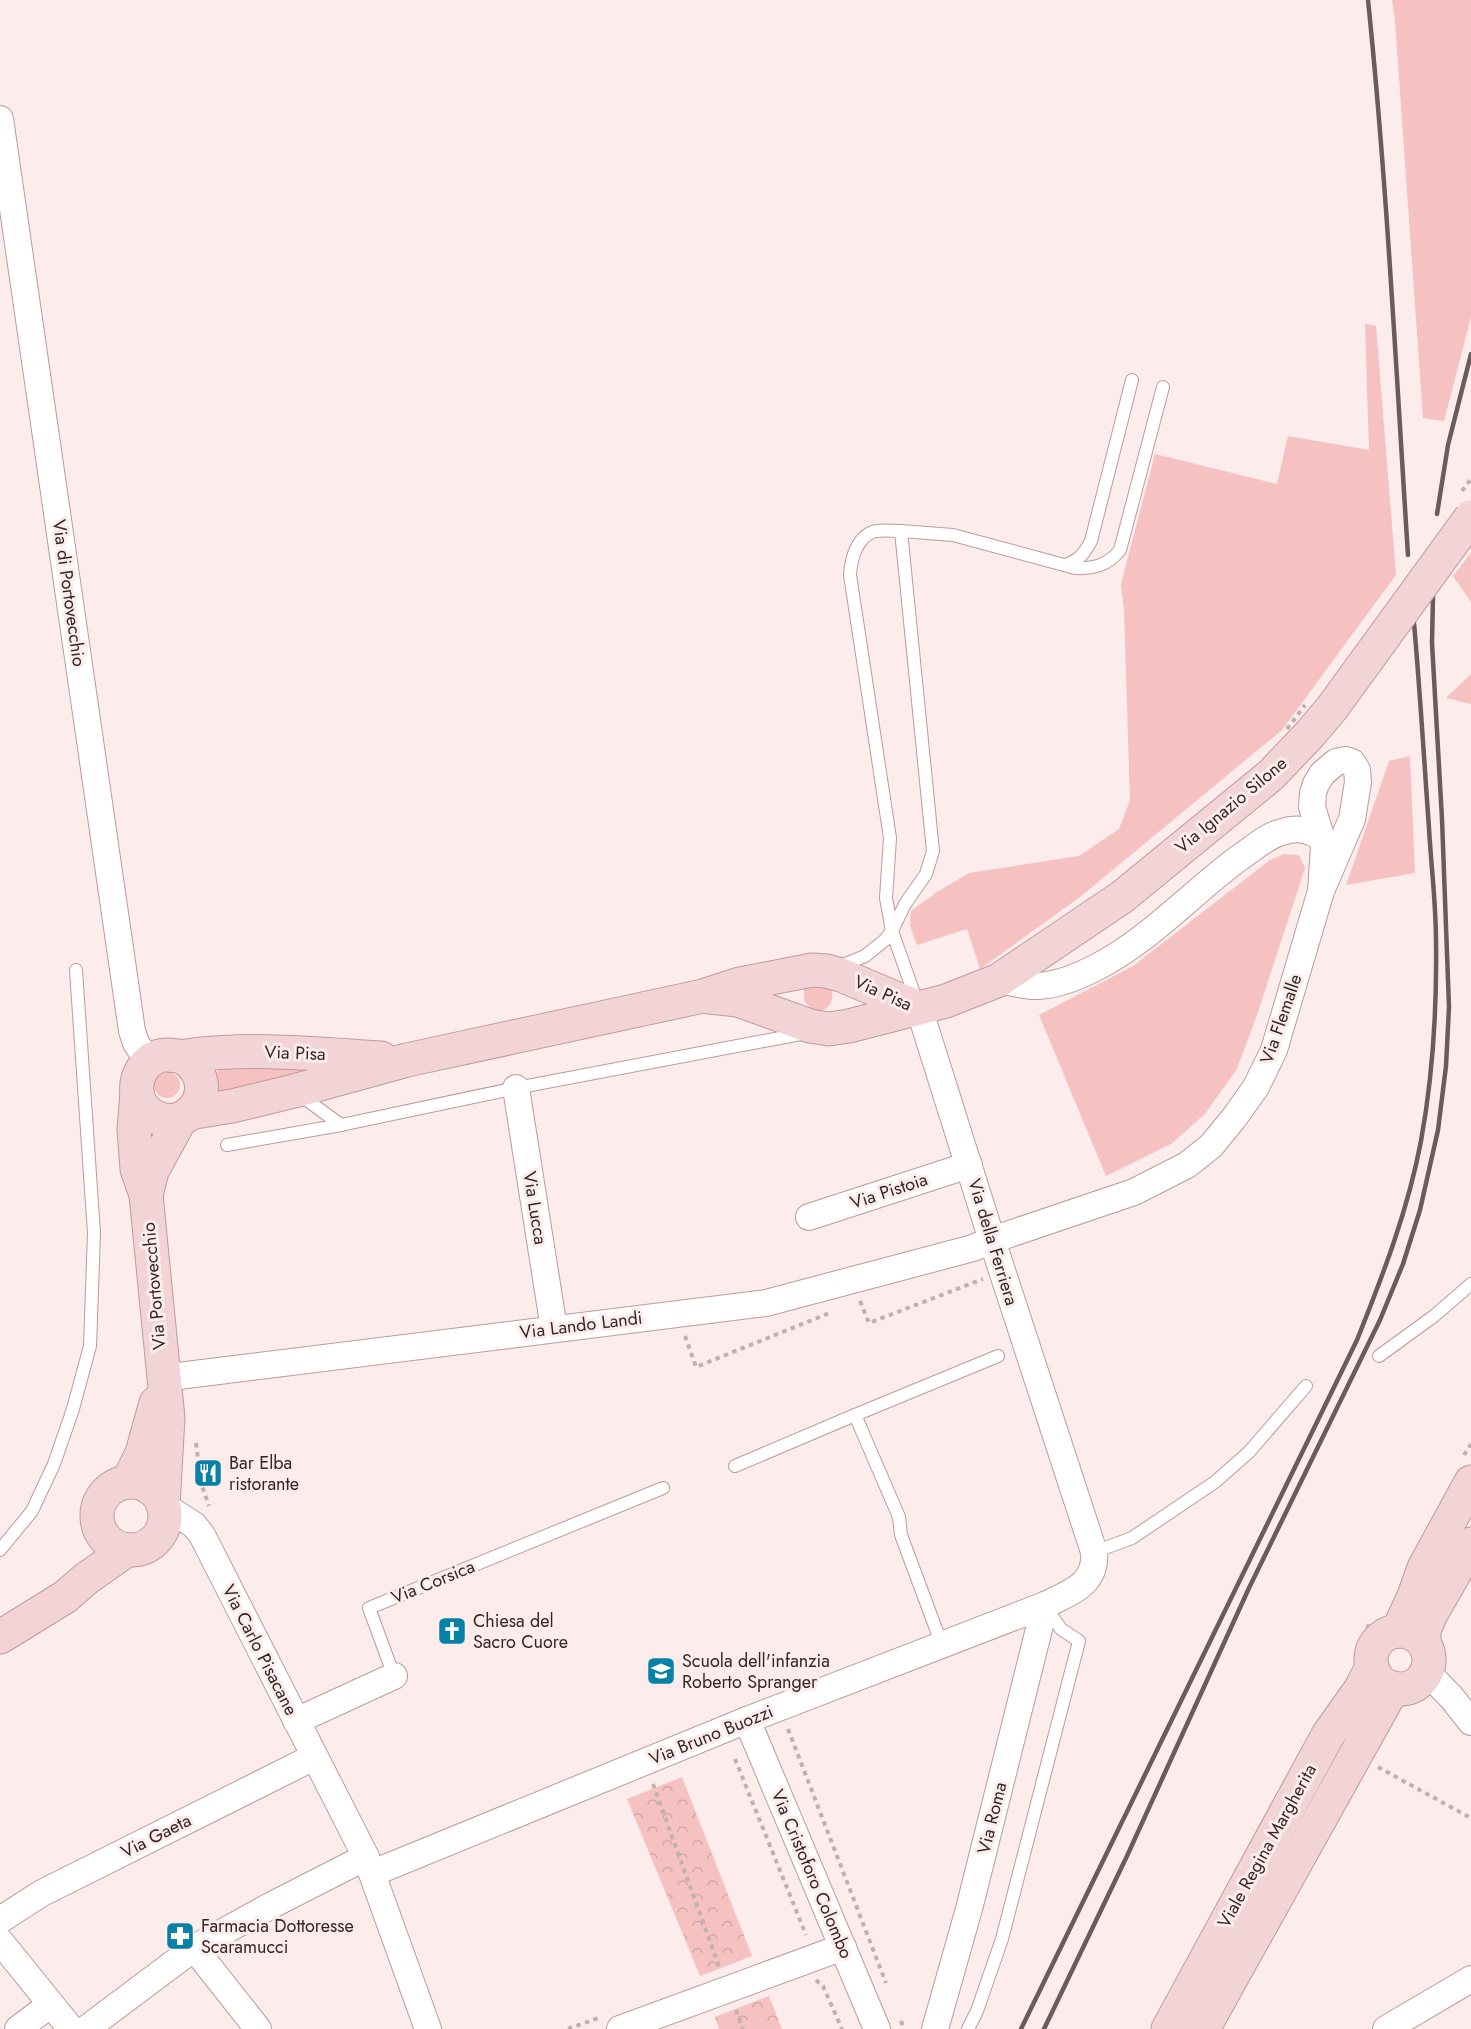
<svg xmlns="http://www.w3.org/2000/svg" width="1471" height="2029" viewBox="0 0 1471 2029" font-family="Jost,sans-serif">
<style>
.green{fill:#f5c1c1}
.park{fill:url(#park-crowns)}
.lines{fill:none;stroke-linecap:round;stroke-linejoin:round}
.lane-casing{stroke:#bf9a9a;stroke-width:14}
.street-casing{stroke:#bf9a9a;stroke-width:28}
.secondary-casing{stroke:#bf9a9a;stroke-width:35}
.path{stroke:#c0b0b0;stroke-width:4;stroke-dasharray:4.5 4.5;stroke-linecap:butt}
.lane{stroke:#fff;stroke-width:12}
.street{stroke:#fff;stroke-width:26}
.secondary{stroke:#f2d4d6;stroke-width:33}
.rail{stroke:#6b5b5b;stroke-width:4.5}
.secondary-bridge-casing{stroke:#bf9a9a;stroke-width:35;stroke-linecap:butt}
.path-bridge{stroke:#c0b0b0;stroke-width:4;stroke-dasharray:4.5 4.5;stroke-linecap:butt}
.secondary-bridge{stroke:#f2d4d6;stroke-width:33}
.labels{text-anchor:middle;stroke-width:6;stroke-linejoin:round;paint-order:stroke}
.street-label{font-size:18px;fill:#352626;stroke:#fcecec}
.poi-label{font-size:18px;fill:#352626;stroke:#fcecec;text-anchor:start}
</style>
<defs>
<pattern id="park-crowns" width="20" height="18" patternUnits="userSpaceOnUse" patternTransform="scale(1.5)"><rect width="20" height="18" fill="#f5c1c1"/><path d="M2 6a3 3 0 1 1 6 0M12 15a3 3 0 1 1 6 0" fill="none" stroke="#d3a6a6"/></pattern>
</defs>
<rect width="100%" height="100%" fill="#fcecec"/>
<!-- green -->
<g class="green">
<polygon points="1392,0 1471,0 1471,317 1444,421 1423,418 1395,21"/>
<polygon points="1365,324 1376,326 1396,575 1282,730 1080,897 980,969 967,929 917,945 910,926 911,911 937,892 969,873 1079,856 1119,829 1130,800 1124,610 1121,584 1155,454 1277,484 1288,436 1369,450"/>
<polygon points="1471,553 1471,602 1453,576"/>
<polygon points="1471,674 1471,704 1446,698"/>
<polygon points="1410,756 1415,873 1346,885 1389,761"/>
<polygon points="1284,854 1299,855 1305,868 1257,1015 1237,1069 1205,1114 1171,1144 1106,1176 1039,1015 1133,966 1270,860"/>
<path d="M 807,986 L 830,987 C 840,1008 815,1020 804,1000 L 804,990 Z"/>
<path d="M 341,1062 L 220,1093 C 214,1083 214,1076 220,1066 Z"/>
<circle cx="167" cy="1085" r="13"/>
</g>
<!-- park -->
<g class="park">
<polygon points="682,1777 752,1956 700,1976 627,1799"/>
<polygon points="769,1996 782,2029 719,2029 715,2017"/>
</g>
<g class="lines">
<!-- lane casing -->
<g class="lane-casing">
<g id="lane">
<path d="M 901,531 L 953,535 L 1075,568 C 1094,569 1108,565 1120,550 L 1163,387"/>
<path d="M 1066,565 C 1079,560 1084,554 1091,541 L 1132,380"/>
<path d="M 838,967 L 865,956 L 885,940 L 892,931 L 905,904 L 926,874 L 933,851 L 901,531 C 893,531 884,530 876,531 C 857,535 851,559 850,575 L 890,838 L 886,898 L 892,931 L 917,1002"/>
<polyline points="300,1095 341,1125"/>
<polyline points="227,1145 341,1125 516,1088 806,1033"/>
<polyline points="1379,1356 1434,1316 1471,1284"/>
<polyline points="735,1466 855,1415"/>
<polyline points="0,1550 32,1511 54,1464 73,1409 90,1346 94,1233 76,970"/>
<polyline points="1094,1552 1132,1538 1215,1482 1249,1452 1306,1386"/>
<polyline points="942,1645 901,1535 899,1517 855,1415 998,1356"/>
<polyline points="394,1676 369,1608 663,1488"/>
<polyline points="968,2029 977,2011 1002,1939 1079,1641 1061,1629 1047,1609"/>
</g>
</g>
<!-- street casing -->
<g class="street-casing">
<g id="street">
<polyline points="0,119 132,1031 136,1043 149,1062"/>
<path d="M 999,980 C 1011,982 1024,986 1035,986 C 1054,986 1077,977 1093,969 C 1148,942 1190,894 1239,858 C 1253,849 1266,836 1282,832 C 1297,827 1309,829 1321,838"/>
<polyline points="516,1088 554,1329"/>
<polyline points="809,1217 969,1165"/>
<polyline points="162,1378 766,1303 973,1248 992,1240 1134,1192 1187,1165 1211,1146 1234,1118 1256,1087 1274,1050 1321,891 1352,819 1358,782 1357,770 1352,762 1346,760 1336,762 1322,774 1316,784 1313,793 1312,807 1324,846 1321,891"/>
<polyline points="163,1505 194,1525 202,1535 366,1857 428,2029"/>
<polyline points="1427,1672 1452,1698 1471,1722"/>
<polyline points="747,1720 877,2029"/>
<polyline points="296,1721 394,1676"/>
<path d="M 373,1873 L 747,1720 L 1045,1605 C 1069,1593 1097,1585 1094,1552 L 992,1240 L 919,1008"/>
<polyline points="0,1920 42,1893 314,1757"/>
<polyline points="0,1941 71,2029"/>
<polyline points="194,1948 258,2029"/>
<polyline points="18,2029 51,2004"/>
<polyline points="86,2029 194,1948 270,1906 366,1857"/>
<polyline points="620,2029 843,1947"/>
<polyline points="935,2029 969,1909 1045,1605"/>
<polyline points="1386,2029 1471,1979"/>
</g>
</g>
<!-- secondary casing -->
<g class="secondary-casing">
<g id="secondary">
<polyline points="710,997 738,1000 810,1026 829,1029 849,1026 946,1001 999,980 1122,897 1271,775 1310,734 1332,708"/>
<path d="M 182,1057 C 222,1080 194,1135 155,1117 C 146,1112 138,1103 137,1092 C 135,1077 144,1061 159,1056 C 168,1053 177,1057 186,1056 C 251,1047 316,1054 381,1058"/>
<polyline points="137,1092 134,1129 137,1169 146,1195 168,1418 163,1505"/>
<polyline points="189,1113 232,1106 294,1091 407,1060 703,996 740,984 812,970 826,971 841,975 919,1008"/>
<polyline points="146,1195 152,1171 181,1118"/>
<polyline points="128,1482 142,1453 156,1403"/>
<circle cx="131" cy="1516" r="34"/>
<polyline points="1398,1631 1414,1596 1424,1568 1471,1482"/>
<circle cx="1400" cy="1660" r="29"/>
<polyline points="0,1637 65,1597 87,1578 127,1550"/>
<polyline points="1424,1643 1424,1630 1431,1614 1471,1544"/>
<polyline points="1168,2029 1328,1735 1360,1690 1372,1667"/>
<polyline points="1203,2029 1393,1688"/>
</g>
</g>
<!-- path -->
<g class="path">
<polyline points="860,1301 869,1323 983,1279"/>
<polyline points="685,1336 696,1367 832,1312"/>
<polyline points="196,1443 201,1483 209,1506"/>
<polyline points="1464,1455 1471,1444"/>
<polyline points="1358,1644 1371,1621"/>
<polyline points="788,1729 886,1983"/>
<polyline points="735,1759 806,1935"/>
<polyline points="1378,1767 1469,1817 1471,1819"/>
<polyline points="653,1784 720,1969"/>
<polyline points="816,1980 823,1986 842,2029"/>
<polyline points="736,2010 743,2029"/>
<polyline points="901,2021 904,2029"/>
<polyline points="568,2029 601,2017"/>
</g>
<!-- lane -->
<use href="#lane" class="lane"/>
<!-- street -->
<use href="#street" class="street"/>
<!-- secondary -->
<use href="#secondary" class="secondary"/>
<!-- rail -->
<g class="rail">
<path d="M 1368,0 C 1387,184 1396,370 1408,555"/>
<polyline points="1437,514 1448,445 1471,354"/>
<path d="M 1021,2029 L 1357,1340 C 1383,1275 1408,1210 1421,1141 C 1433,1075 1437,1008 1436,941 C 1436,903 1431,865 1429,828 C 1424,759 1420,691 1414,623"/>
<polyline points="1044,2029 1127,1856 1249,1588 1380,1320 1403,1264 1420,1210 1438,1130 1446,1066 1449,1007 1442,819 1432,643 1433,596"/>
</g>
<!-- secondary-bridge casing -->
<g class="secondary-bridge-casing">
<polyline id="secondary-bridge" points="1332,708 1471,517"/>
</g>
<!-- path-bridge -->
<g class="path-bridge">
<polyline points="1462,491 1471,479"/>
<polyline points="1287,729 1305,705"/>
</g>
<!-- secondary-bridge -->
<use href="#secondary-bridge" class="secondary-bridge"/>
</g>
<!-- icons -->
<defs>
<g id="restaurant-square" transform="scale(1.5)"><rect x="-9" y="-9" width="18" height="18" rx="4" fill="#0881a7" stroke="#fcecec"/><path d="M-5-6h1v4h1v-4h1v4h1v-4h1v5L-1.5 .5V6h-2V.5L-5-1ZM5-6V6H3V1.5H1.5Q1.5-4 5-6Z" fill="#fff"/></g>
<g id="church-square" transform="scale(1.5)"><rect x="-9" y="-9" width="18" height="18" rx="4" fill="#0881a7" stroke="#fcecec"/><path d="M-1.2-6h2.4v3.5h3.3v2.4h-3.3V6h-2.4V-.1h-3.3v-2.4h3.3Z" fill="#fff"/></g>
<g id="school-square" transform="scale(1.5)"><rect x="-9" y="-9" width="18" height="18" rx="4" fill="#0881a7" stroke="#fcecec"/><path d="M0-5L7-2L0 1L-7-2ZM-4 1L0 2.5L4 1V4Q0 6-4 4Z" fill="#fff"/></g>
<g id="pharmacy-square" transform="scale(1.5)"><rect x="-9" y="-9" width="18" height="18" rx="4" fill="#0881a7" stroke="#fcecec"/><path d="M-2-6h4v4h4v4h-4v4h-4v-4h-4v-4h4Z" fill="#fff"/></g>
</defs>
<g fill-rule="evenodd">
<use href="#restaurant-square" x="208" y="1473"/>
<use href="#church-square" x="452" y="1631"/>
<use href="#school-square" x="661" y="1671"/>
<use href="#pharmacy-square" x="180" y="1936"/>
</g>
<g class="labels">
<!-- street labels -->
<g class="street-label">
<text transform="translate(69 593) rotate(82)" y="6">Via di Portovecchio</text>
<text transform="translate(1231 805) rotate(-40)" y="6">Via Ignazio Silone</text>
<text transform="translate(883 993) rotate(24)" y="6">Via Pisa</text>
<text transform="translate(1281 1019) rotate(-71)" y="6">Via Flemalle</text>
<text transform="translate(295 1053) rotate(2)" y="6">Via Pisa</text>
<text transform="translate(889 1191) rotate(-18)" y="6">Via Pistoia</text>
<text transform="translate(535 1208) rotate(81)" y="6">Via Lucca</text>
<text transform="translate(993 1242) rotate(73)" y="6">Via della Ferriera</text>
<text transform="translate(154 1286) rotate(-95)" y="6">Via Portovecchio</text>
<text transform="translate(581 1325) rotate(-7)" y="6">Via Lando Landi</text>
<text transform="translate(433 1582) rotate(-22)" y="6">Via Corsica</text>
<text transform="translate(260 1650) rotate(63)" y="6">Via Carlo Pisacane</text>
<text transform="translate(711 1735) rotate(-22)" y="6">Via Bruno Buozzi</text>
<text transform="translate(992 1818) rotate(-76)" y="6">Via Roma</text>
<text transform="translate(156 1836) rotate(-27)" y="6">Via Gaeta</text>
<text transform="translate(1267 1846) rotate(-61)" y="6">Viale Regina Margherita</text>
<text transform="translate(812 1874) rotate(67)" y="6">Via Cristoforo Colombo</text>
</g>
<!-- poi labels -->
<g class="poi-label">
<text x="229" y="1469">Bar Elba<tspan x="229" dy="21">ristorante</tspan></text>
<text x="473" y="1627">Chiesa del<tspan x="473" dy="21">Sacro Cuore</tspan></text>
<text x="682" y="1667">Scuola dell'infanzia<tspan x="682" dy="21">Roberto Spranger</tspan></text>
<text x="201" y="1932">Farmacia Dottoresse<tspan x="201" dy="21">Scaramucci</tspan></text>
</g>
</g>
</svg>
